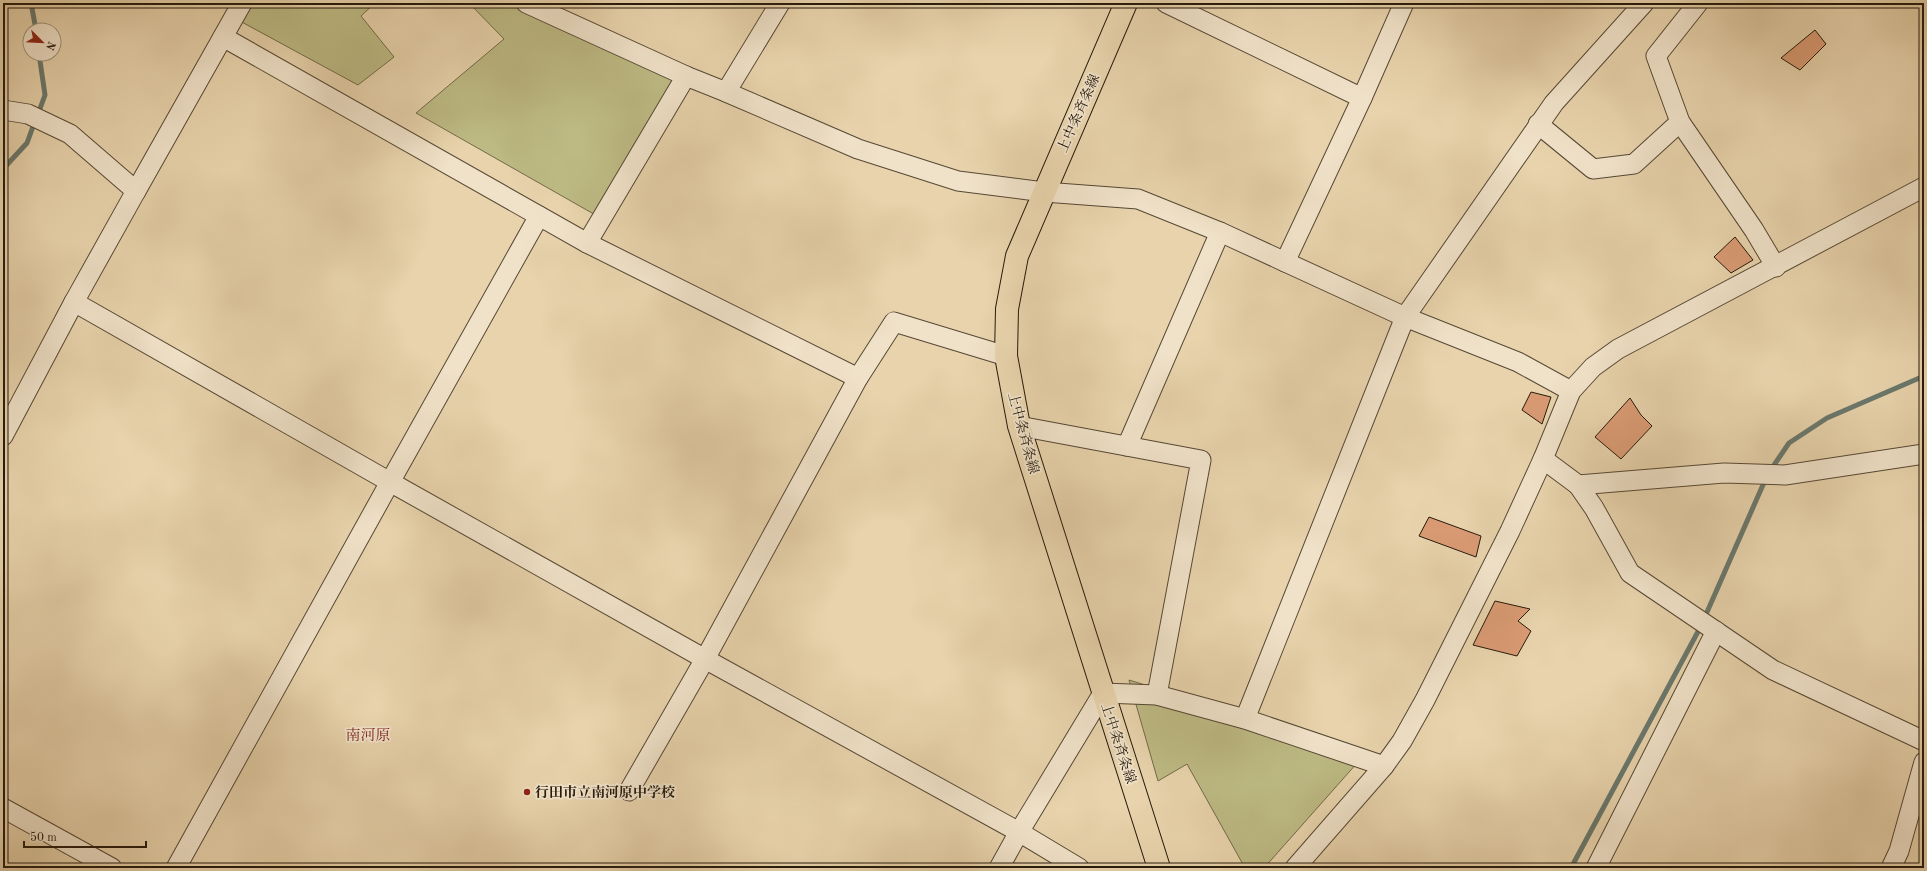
<svg xmlns="http://www.w3.org/2000/svg" width="1927" height="871" viewBox="0 0 1927 871" font-family="'Old Standard TT','Noto Serif JP',serif">
<style>
.green{fill:#bdba84;stroke:#726a48}
.lines{fill:none;stroke-linecap:round;stroke-linejoin:round}
.stream{stroke:#6a786d;stroke-width:5}
.building{fill:#da9b74;stroke:#261a0c}
.minor-casing{stroke:#564834;stroke-width:21}
.major-casing{stroke:#261a0c;stroke-width:24}
.minor{stroke:#f0e2c9;stroke-width:19}
.major{stroke:#e8d3ac;stroke-width:22}
.poi-dot{fill:#8f2418;stroke:#f0e2c9;stroke-width:1.5}
.labels{text-anchor:middle;stroke-width:3.5;stroke-linejoin:round;paint-order:stroke}
.street-label{font-size:14px;fill:#261a0c;stroke:#f0e2c9}
.poi-label{font-size:14px;font-weight:bold;fill:#261a0c;stroke:#f0e2c9;text-anchor:start}
.neighbourhood-label{font-size:15px;fill:#7a1f14;stroke:#f0e2c9}
</style>
<rect width="100%" height="100%" fill="#e8d3ac"/>
<filter id="stains"><feTurbulence type="fractalNoise" baseFrequency=".005" numOctaves="4"/><feColorMatrix values="0 0 0 0 .2 0 0 0 0 .09 0 0 0 0 .02 0 0 0 .5 -.17"/></filter>
<radialGradient id="worn" r=".72"><stop offset=".6" stop-color="#630" stop-opacity="0"/><stop offset="1" stop-color="#630" stop-opacity=".3"/></radialGradient>
<!-- green -->
<g class="green">
<polygon points="248,3 375,3 361,16 394,57 358,85 238,20"/>
<polygon points="469,3 545,3 683,67 599,217 416,113 504,39"/>
<polygon points="1129,680 1366,753 1264,868 1245,868 1187,764 1158,781"/>
</g>
<g class="lines">
<!-- stream -->
<g class="stream">
<polyline points="31,3 36,30"/>
<polyline points="38,114 45,95 39,54"/>
<polyline points="3,169 27,143 35,121"/>
<polyline points="1770,471 1789,443 1827,418 1924,376"/>
<polyline points="1704,619 1766,478"/>
<polyline points="1571,868 1701,626"/>
</g>
</g>
<!-- building -->
<g class="building">
<polygon points="1815,30 1826,44 1800,70 1781,58"/>
<polygon points="1735,237 1753,260 1731,273 1714,257"/>
<polygon points="1531,392 1551,397 1542,424 1522,410"/>
<polygon points="1630,398 1641,415 1652,426 1621,459 1595,437"/>
<polygon points="1429,517 1481,536 1476,557 1419,536"/>
<polygon points="1495,601 1530,609 1518,621 1531,631 1517,656 1473,645"/>
</g>
<g class="lines">
<!-- minor casing -->
<g class="minor-casing">
<g id="minor">
<polyline points="526,3 686,76 726,92"/>
<polyline points="780,3 726,92 858,149 958,181 1044,192 1138,199 1220,232 1405,317 1518,362 1571,391"/>
<polyline points="1166,3 1362,98 1285,262"/>
<polyline points="1698,3 1656,56 1680,122 1754,230 1776,267"/>
<polyline points="223,37 587,243 858,378"/>
<polyline points="1362,98 1404,3"/>
<polyline points="3,110 28,114 70,134 136,191 242,3"/>
<polyline points="1538,124 1593,169 1634,164 1680,122"/>
<polyline points="587,243 686,76"/>
<polyline points="74,302 390,482 539,216"/>
<polyline points="1019,426 1201,460 1157,695"/>
<polyline points="3,436 74,302 136,191"/>
<polyline points="1127,446 1220,232"/>
<polyline points="1543,459 1578,485 1724,473 1785,475 1924,454"/>
<polyline points="1578,485 1594,508 1630,573 1773,670 1924,741"/>
<polyline points="1245,719 1405,317 1554,103 1644,3"/>
<polyline points="629,791 705,659 858,378 894,322 1006,356"/>
<polyline points="3,808 112,868"/>
<polyline points="176,868 390,482 705,659 1019,832 999,868"/>
<polyline points="1079,868 1019,832 1103,693 1157,695 1245,719 1384,766"/>
<polyline points="1295,868 1384,766 1402,741 1425,700 1510,531 1543,459 1571,391 1593,367 1618,349 1924,187"/>
<polyline points="1596,868 1716,631"/>
<polyline points="1891,868 1899,851 1924,762"/>
</g>
</g>
<!-- major casing -->
<g class="major-casing">
<polyline id="major" points="1126,3 1017,256 1007,309 1006,356 1019,426 1159,868"/>
</g>
<!-- minor -->
<use href="#minor" class="minor"/>
<!-- major -->
<use href="#major" class="major"/>
</g>
<!-- markers -->
<circle class="poi-dot" cx="527" cy="792" r="4"/>
<g class="labels">
<!-- street labels -->
<g class="street-label">
<text transform="translate(1078 113) rotate(-66)" y="5">上中条斉条線</text>
<text transform="translate(1024 433) rotate(75)" y="5">上中条斉条線</text>
<text transform="translate(1119 743) rotate(72)" y="5">上中条斉条線</text>
</g>
<!-- poi labels -->
<g class="poi-label">
<text x="535" y="797">行田市立南河原中学校</text>
</g>
<!-- neighbourhood labels -->
<g class="neighbourhood-label">
<text x="368" y="740">南河原</text>
</g>
</g>
<!-- margin -->
<rect width="1927" height="871" fill="none" stroke="#e8d3ac" stroke-width="16"/>
<rect x="4" y="4" width="1919" height="863" fill="none" stroke="#261a0c" stroke-width="2"/>
<rect x="8" y="8" width="1911" height="855" fill="none" stroke="#261a0c"/>
<!-- north arrow -->
<g transform="translate(42 42) rotate(114)"><circle r="19" fill="#f0e2c9" stroke="#9f927d"/>
<path d="M0-3L7 15L0 10L-7 15Z" fill="#8f2418"/>
<text y="-6" font-size="11" font-weight="bold" text-anchor="middle" fill="#261a0c">N</text>
</g>
<!-- scale -->
<path d="M24 841v6h122v-6" fill="none" stroke="#261a0c" stroke-width="2"/>
<text x="30" y="841" font-size="12" fill="#261a0c" stroke="#f0e2c9" stroke-width="3" paint-order="stroke">50 m</text>
<rect width="100%" height="100%" filter="url(#stains)"/>
<rect width="100%" height="100%" fill="url(#worn)"/>
</svg>
